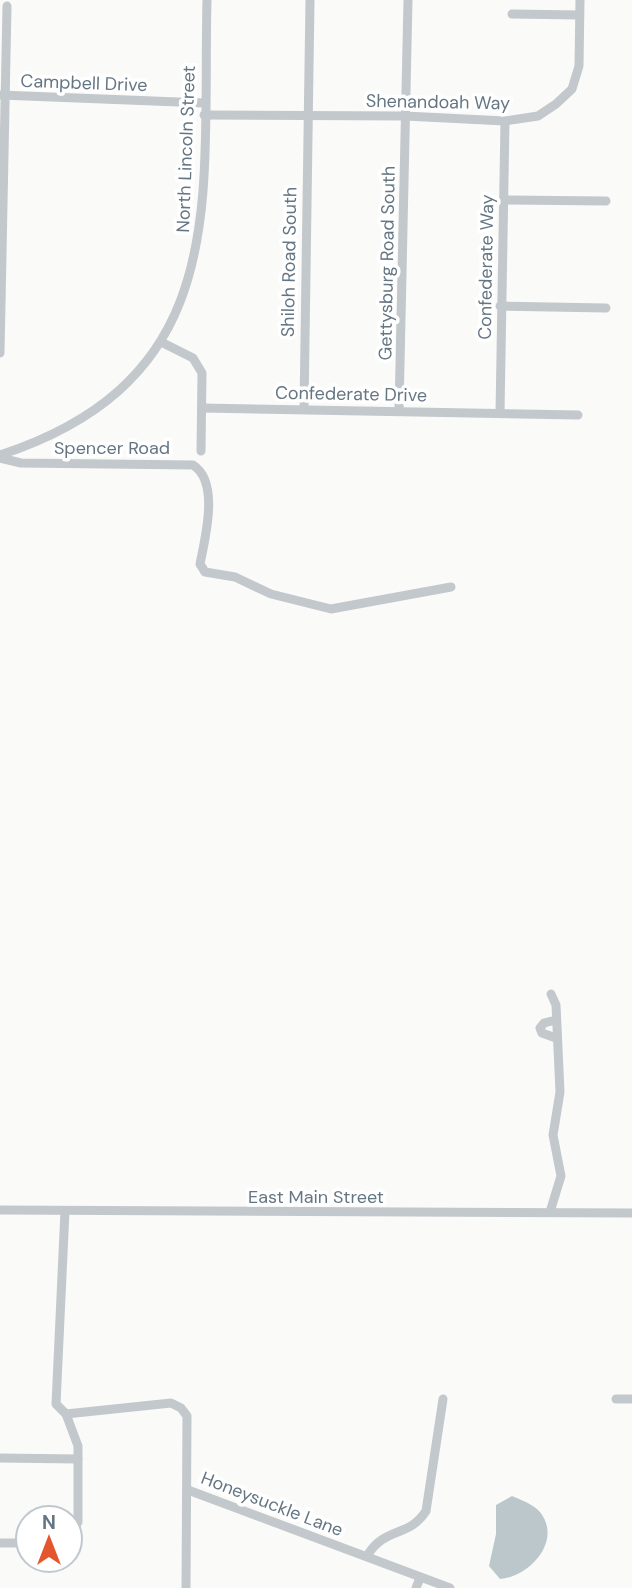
<svg xmlns="http://www.w3.org/2000/svg" width="632" height="1588" viewBox="0 0 632 1588" font-family="'DM Sans',sans-serif">
<style>
.water{fill:#bbc7cb}
.lines{fill:none;stroke-linecap:round;stroke-linejoin:round}
.minor{stroke:#c3c8cc;stroke-width:9}
.labels{text-anchor:middle;stroke-width:7;stroke-linejoin:round;paint-order:stroke}
.street-label{font-size:18px;fill:#657683;stroke:#fff}
</style>
<rect width="100%" height="100%" fill="#fafaf8"/>
<!-- water -->
<path class="water" d="M 512,1496 C 521,1500 533,1504 540,1512 C 563,1541 529,1577 500,1579 L 489,1566 L 496,1534 L 496,1505 Z"/>
<g class="lines">
<!-- minor -->
<g class="minor">
<polyline points="512,14 579,15"/>
<polyline points="0,95 204,103"/>
<polyline points="204,115 405,116 505,121 538,116 556,104 572,89 579,66 580,0"/>
<polyline points="503,200 606,201"/>
<polyline points="500,306 606,308"/>
<polyline points="161,342 193,358 202,373 201,451"/>
<polyline points="0,353 7,6"/>
<polyline points="202,408 578,415"/>
<polyline points="304,409 310,0"/>
<polyline points="399,410 408,0"/>
<polyline points="500,413 505,121"/>
<path d="M 0,455 C 234,378 202,200 207,0"/>
<path d="M 0,458 L 21,463 L 193,465 C 220,482 205,538 200,564 L 205,572 L 235,577 L 271,594 L 331,609 L 451,587"/>
<polyline points="556,1020 544,1023 540,1028 542,1033 556,1038"/>
<polyline points="0,1210 632,1213"/>
<polyline points="65,1211 56,1404 66,1414 171,1403 181,1408 187,1416 186,1588"/>
<polyline points="550,1212 561,1176 553,1135 560,1092 556,1005 551,994"/>
<polyline points="616,1399 632,1399"/>
<polyline points="66,1414 78,1446 78,1522 70,1536"/>
<polyline points="0,1458 78,1459"/>
<polyline points="188,1490 450,1588"/>
<polyline points="0,1543 28,1543"/>
<path d="M 367,1556 C 385,1526 409,1538 426,1511 L 443,1399"/>
<polyline points="416,1588 420,1578"/>
</g>
</g>
<g class="labels">
<!-- street labels -->
<g class="street-label">
<text transform="translate(84 83) rotate(2)" y="6">Campbell Drive</text>
<text transform="translate(438 102) rotate(1)" y="6">Shenandoah Way</text>
<text transform="translate(186 149) rotate(-88)" y="6">North Lincoln Street</text>
<text transform="translate(289 262) rotate(-89)" y="6">Shiloh Road South</text>
<text transform="translate(387 263) rotate(-89)" y="6">Gettysburg Road South</text>
<text transform="translate(486 267) rotate(-89)" y="6">Confederate Way</text>
<text transform="translate(351 394) rotate(1)" y="6">Confederate Drive</text>
<text x="112" y="454">Spencer Road</text>
<text x="316" y="1203">East Main Street</text>
<text transform="translate(272 1504) rotate(21)" y="6">Honeysuckle Lane</text>
</g>
</g>
<!-- north arrow -->
<g transform="translate(49 1539)"><circle r="33" fill="#ffffff" stroke="#c1c8cd" stroke-width="2"/>
<path d="M0-5L12 26L0 18L-12 26Z" fill="#e4572e"/>
<text y="-10" font-size="19" font-weight="bold" text-anchor="middle" fill="#657683">N</text>
</g>
</svg>
